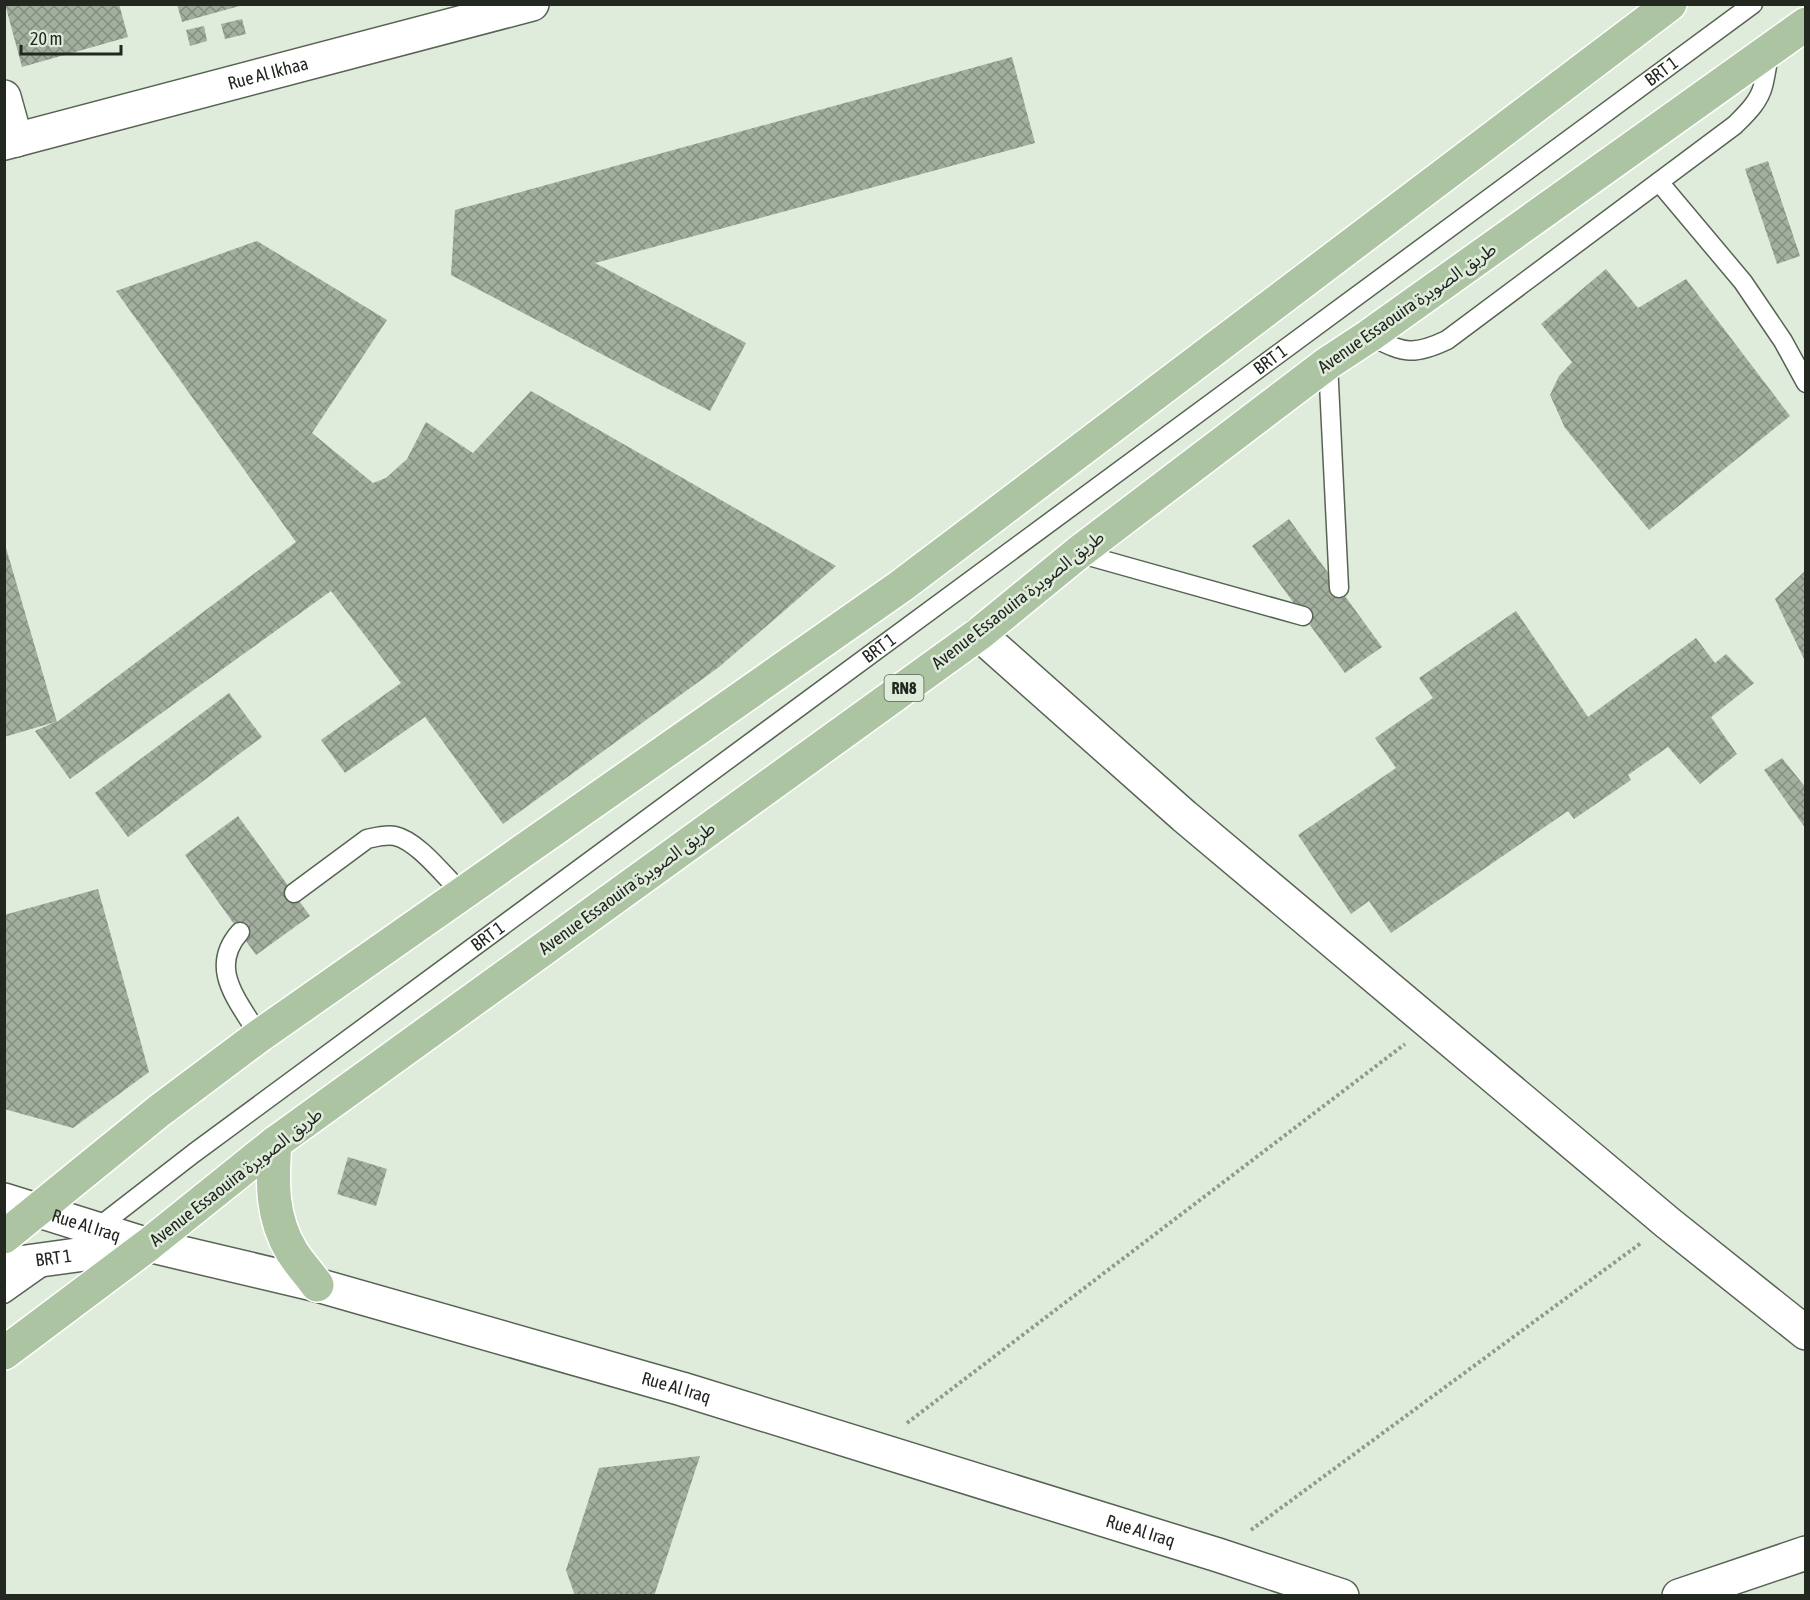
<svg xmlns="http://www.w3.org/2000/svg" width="1810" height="1600" viewBox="0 0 1810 1600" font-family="'Asap Condensed','Noto Sans Arabic',sans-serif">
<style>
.building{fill:url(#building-cross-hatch)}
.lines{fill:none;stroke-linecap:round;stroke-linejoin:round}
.lane-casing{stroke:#586354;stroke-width:21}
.street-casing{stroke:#586354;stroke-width:36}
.secondary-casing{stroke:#586354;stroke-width:36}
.primary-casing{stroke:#fff;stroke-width:36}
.path{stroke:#90998c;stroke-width:4;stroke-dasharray:3 3;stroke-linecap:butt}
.lane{stroke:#fff;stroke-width:18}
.street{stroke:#fff;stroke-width:33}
.secondary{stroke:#fff;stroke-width:33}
.primary{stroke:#acc4a2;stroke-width:33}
.labels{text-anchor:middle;stroke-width:5;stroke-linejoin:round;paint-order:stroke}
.shield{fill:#e0ecdb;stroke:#5b6258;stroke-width:1.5}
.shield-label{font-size:16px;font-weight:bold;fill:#222720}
.street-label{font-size:18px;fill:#222720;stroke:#e0ecdb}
</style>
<defs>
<pattern id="building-cross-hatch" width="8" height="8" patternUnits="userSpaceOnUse" patternTransform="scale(1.5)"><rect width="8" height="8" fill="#a3af9e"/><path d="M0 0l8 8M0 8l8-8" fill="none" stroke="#848e80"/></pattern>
</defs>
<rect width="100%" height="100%" fill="#e0ecdb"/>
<!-- building -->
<g class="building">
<polygon points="5,4 119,4 128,37 22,67"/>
<polygon points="177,4 242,4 243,5 182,22"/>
<polygon points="242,19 246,34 225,39 221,24"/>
<polygon points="204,26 207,41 190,46 186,30"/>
<polygon points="1012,57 1035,143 595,263 746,343 710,411 451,275 455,210"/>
<polygon points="1768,161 1800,256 1777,264 1745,169"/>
<polygon points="257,241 387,320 312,433 373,483 386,478 407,459 426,422 473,453 531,391 836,566 719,667 503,824 425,717 345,773 321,740 401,683 331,591 70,779 35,731 55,722 4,737 4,541 57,722 296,542 116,291"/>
<polygon points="1606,269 1638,308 1686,279 1790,416 1649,530 1565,428 1550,395 1559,376 1572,362 1541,324"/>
<polygon points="1289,519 1382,647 1345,673 1252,546"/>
<polygon points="1806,570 1806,663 1775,599"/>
<polygon points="1516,611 1588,717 1696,638 1715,663 1726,654 1754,683 1711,717 1737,754 1700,784 1668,747 1628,775 1631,780 1574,819 1568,811 1391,933 1369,901 1351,914 1298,835 1396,768 1375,738 1433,698 1419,678"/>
<polygon points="229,693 262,737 128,837 95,793"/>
<polygon points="1782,758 1806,788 1806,829 1764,770"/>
<polygon points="238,816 310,916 256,955 185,855"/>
<polygon points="98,889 149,1072 73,1128 4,1109 4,915"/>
<polygon points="348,1157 387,1169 376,1206 337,1194"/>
<polygon points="700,1456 654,1596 575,1596 566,1570 599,1468"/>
</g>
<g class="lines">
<!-- lane casing -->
<g class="lane-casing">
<g id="lane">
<polyline points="1659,182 1743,282 1783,341 1806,383"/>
<path d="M 1369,336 C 1404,352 1411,357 1447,340 L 1735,125 C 1746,114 1759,102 1763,86 C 1766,75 1767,63 1770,52"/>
<polyline points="1328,363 1339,588"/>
<polyline points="1078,553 1303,616"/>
<path d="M 294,893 L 367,839 C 376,837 386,834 395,836 C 418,841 445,877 462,893"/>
<path d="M 240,932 C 207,969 239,1001 259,1036"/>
<path id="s1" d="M 92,1232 L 194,1153 L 1753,4"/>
<polyline points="4,1294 45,1265"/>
</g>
</g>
<!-- street casing -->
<g class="street-casing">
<g id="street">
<polyline points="4,97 16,140"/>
<polyline points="979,634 1184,816 1668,1223 1806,1333"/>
</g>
</g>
<!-- secondary casing -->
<g class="secondary-casing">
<g id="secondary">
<path id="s2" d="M 4,143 L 532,4"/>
<path id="s3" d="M 4,1200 L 148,1245 L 317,1285 L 682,1389 L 1218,1555 L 1342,1596"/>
<path id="s4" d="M 4,1265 L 135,1247"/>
<polyline points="1679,1596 1806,1553"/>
</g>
</g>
<!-- primary casing -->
<g class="primary-casing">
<g id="primary">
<path d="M 275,1143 C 272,1182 271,1217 292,1252 C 299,1263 309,1274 317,1285"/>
<polyline points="4,1237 159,1111 259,1036 901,586 1670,4"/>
<polyline points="4,1353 148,1245 275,1143 979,634 1078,553 1328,363 1369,336 1806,24"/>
</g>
</g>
<!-- path -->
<g class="path">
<polyline points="907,1423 1405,1044"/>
<polyline points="1251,1530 1641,1243"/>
</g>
<!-- lane -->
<use href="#lane" class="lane"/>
<!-- street -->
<use href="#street" class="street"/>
<!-- secondary -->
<use href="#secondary" class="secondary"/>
<!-- primary -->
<use href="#primary" class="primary"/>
</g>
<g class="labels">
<!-- shield labels -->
<rect class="shield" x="884.5" y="675" width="39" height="26" rx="4.5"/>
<g class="shield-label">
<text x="904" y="694">RN8</text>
</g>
<!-- street labels -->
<g class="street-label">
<text dy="6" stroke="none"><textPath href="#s1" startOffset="1952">BRT 1</textPath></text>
<text dy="6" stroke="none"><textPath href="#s2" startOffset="273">Rue Al Ikhaa</textPath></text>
<text transform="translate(1407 308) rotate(-35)" y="6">Avenue Essaouira طريق الصويرة</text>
<text dy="6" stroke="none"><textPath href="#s1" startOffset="1466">BRT 1</textPath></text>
<text transform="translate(1018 600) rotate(-38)" y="6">Avenue Essaouira طريق الصويرة</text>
<text dy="6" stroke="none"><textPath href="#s1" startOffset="980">BRT 1</textPath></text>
<text transform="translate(627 888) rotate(-36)" y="6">Avenue Essaouira طريق الصويرة</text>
<text dy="6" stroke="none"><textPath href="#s1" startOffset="494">BRT 1</textPath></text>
<text transform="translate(236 1177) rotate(-38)" y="6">Avenue Essaouira طريق الصويرة</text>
<text dy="6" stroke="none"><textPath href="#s3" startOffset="86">Rue Al Iraq</textPath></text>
<text dy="6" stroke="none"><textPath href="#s4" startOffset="50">BRT 1</textPath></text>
<text dy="6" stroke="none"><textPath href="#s3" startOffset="698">Rue Al Iraq</textPath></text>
<text dy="6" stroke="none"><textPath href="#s3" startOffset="1184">Rue Al Iraq</textPath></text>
</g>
</g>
<!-- border -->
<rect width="1810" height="1600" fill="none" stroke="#222720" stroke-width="12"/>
<!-- scale -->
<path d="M21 45v9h100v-9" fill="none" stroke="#222720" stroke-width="3"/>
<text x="30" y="45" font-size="18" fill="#222720" stroke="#e0ecdb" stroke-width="4.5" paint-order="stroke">20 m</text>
</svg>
